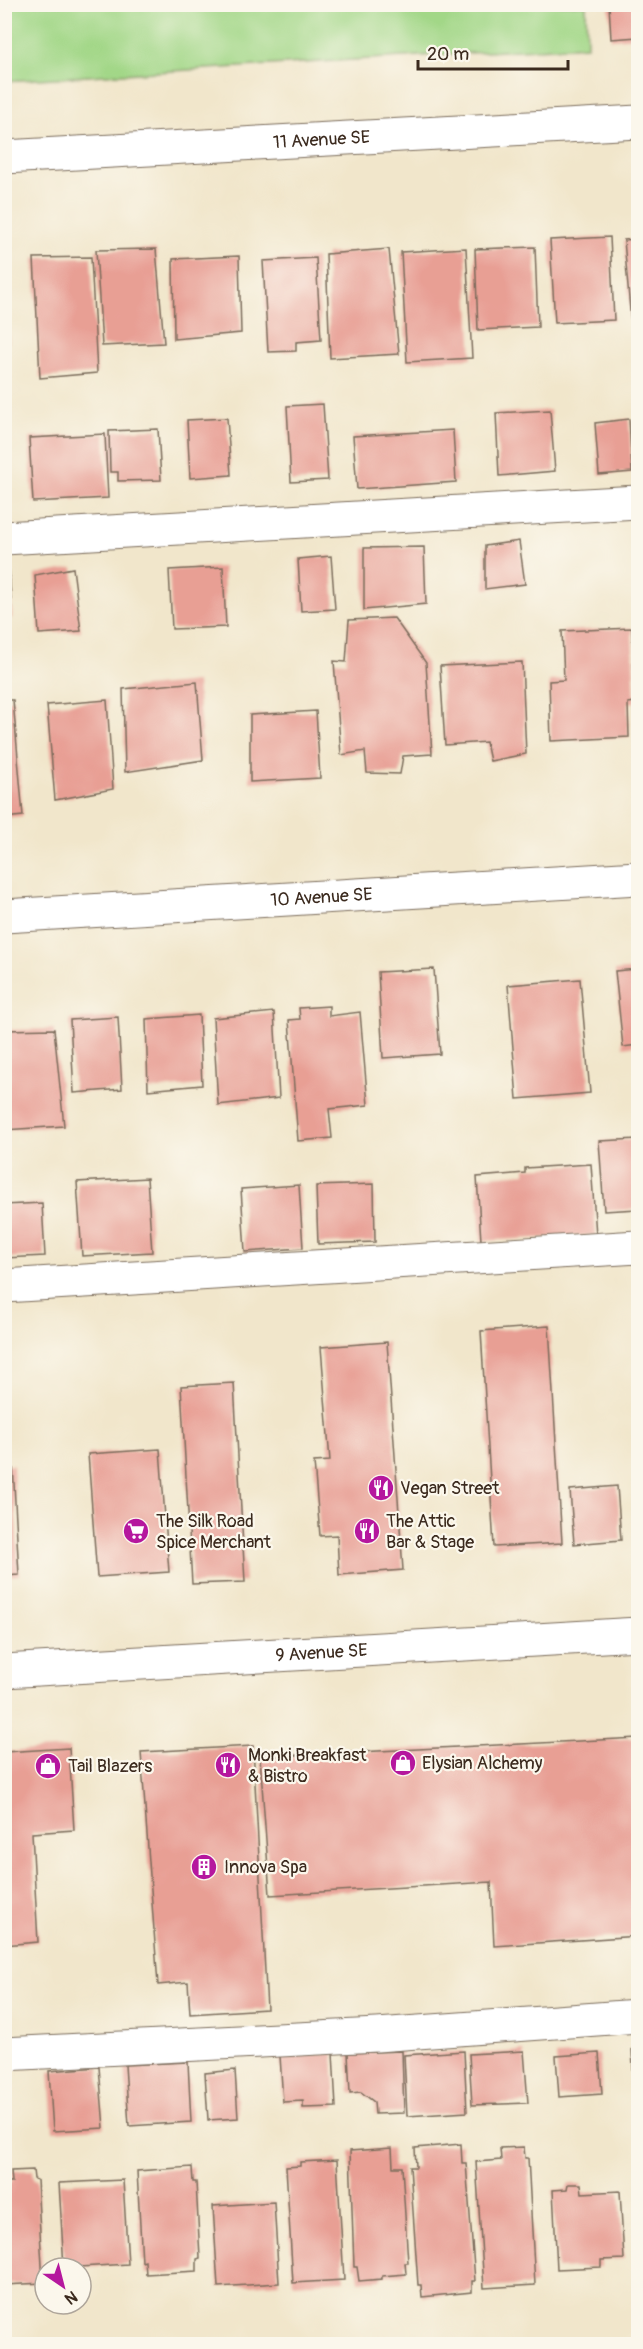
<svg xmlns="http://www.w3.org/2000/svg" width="643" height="2349" viewBox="0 0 643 2349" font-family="Pangolin,sans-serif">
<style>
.green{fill:#a2d787;stroke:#6e8052;stroke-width:1.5}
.building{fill:#e89f94}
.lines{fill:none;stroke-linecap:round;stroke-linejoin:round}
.minor-casing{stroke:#7b6c5b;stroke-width:35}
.major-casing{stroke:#7b6c5b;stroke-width:35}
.minor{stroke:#fff;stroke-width:33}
.major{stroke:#fff;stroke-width:33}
.labels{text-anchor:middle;stroke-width:4.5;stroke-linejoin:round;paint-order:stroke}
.street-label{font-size:18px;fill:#3b2a1e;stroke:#fbf7ec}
.poi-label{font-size:18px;fill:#3b2a1e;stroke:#fbf7ec;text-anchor:start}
</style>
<rect width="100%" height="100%" fill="#fbf7ec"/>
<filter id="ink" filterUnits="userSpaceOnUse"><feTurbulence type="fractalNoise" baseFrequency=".0167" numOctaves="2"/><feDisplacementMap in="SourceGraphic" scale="12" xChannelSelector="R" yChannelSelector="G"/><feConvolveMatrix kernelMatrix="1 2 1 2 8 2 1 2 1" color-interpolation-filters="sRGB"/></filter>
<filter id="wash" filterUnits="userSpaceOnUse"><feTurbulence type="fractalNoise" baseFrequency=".008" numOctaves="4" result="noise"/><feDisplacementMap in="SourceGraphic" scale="24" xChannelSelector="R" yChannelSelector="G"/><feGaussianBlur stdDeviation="1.35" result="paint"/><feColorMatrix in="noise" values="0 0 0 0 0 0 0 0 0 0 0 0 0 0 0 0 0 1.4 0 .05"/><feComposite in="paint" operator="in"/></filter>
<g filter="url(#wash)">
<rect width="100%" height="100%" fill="#f1e6cb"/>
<!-- green -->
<polygon class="green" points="5,4 586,5 587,46 5,81"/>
<g id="blocks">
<!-- building -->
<g class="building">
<polygon points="609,4 638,4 638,37 611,39"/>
<polygon points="610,237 614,320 555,323 550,240"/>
<polygon points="638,239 638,346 633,346 624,240"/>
<polygon points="535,247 538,327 478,330 475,249"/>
<polygon points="466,248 472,358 407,362 401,252"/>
<polygon points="156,249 164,343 102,346 96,250"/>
<polygon points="389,249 399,354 330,358 326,254"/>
<polygon points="239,256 241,333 174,339 173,259"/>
<polygon points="91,257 97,373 40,378 34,258"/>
<polygon points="316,258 321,340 296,342 296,351 268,352 263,261"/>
<polygon points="4,276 7,276 9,343 4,343"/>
<polygon points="323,404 328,480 291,482 287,406"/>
<polygon points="550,410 555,471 499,476 496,413"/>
<polygon points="227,418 231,475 190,478 187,420"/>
<polygon points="629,419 632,472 599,475 595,423"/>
<polygon points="158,429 161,480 118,481 118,472 110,472 109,431"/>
<polygon points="453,430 456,482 357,489 353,436"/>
<polygon points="105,434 108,498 33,502 29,438"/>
<polygon points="519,541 525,584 485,589 485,546"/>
<polygon points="424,547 426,604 364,610 364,548"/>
<polygon points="331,556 335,609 301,611 298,559"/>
<polygon points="4,565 9,565 12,618 4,619"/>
<polygon points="223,567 226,627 172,629 169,570"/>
<polygon points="73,568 81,631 39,634 35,575"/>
<polygon points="394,618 426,663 432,754 403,756 400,774 367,773 365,751 341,755 334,661 346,662 349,620"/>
<polygon points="632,628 635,702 628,703 629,737 551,741 549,681 564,680 562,631"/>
<polygon points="522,662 526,754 490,761 486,742 445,745 440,666"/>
<polygon points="197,682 203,760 125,772 123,689"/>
<polygon points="4,700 13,700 23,816 4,818"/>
<polygon points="107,700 113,789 55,800 47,705"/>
<polygon points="316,711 320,778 250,782 250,715"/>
<polygon points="434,969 440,1054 383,1058 378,972"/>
<polygon points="638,969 638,1045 623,1047 615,971"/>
<polygon points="580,979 590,1093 517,1099 508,985"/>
<polygon points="329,1006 329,1016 360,1012 368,1105 329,1109 332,1138 298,1141 289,1020 300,1019 299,1008"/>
<polygon points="274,1012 279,1098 218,1105 213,1018"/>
<polygon points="199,1015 202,1085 148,1090 146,1019"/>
<polygon points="118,1017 122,1089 74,1093 70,1020"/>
<polygon points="54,1029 64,1126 4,1130 4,1030"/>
<polygon points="638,1139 638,1209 604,1211 599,1141"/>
<polygon points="591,1164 596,1235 481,1241 477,1177 525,1173 525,1168"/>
<polygon points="147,1178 152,1252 82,1256 77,1182"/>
<polygon points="374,1184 375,1242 318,1244 316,1186"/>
<polygon points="299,1185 303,1248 245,1252 241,1189"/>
<polygon points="42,1203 45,1256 4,1258 4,1205"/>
<polygon points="549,1326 562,1543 494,1547 481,1331"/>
<polygon points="387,1342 403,1570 339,1575 337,1535 320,1536 314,1462 330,1461 321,1347"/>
<polygon points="234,1383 245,1582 192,1584 181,1386"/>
<polygon points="160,1449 169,1572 97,1577 88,1454"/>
<polygon points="13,1465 19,1575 4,1576 4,1466"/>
<polygon points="617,1486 621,1540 574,1544 570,1490"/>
<polygon points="638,1738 638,1936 494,1946 491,1882 270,1895 260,1757"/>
<polygon points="253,1746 267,2009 190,2014 188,1982 158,1985 141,1752"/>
<polygon points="69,1748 74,1830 32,1833 38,1942 4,1945 4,1752"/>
<polygon points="638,2048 638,2107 635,2108 632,2049"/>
<polygon points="402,2051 404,2113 375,2114 374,2102 361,2092 350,2093 348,2053"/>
<polygon points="464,2051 467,2112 407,2116 404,2055"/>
<polygon points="524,2051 528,2103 472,2105 469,2054"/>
<polygon points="333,2053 336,2107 303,2108 303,2101 283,2102 280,2056"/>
<polygon points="599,2053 602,2094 559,2097 556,2056"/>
<polygon points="188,2062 191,2122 129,2126 125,2065"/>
<polygon points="99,2067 104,2128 53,2131 49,2071"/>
<polygon points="235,2070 238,2118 208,2120 205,2073"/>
<polygon points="461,2144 462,2163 466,2163 475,2281 472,2281 472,2292 422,2297 421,2285 418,2285 410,2167 416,2167 415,2148"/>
<polygon points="524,2147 525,2158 528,2158 535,2285 484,2288 476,2162 501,2160 500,2148"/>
<polygon points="392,2148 393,2167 402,2167 408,2263 405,2263 406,2274 382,2276 382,2279 359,2281 357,2267 354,2267 350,2151"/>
<polygon points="337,2160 344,2280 293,2283 286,2167 300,2166 300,2162"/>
<polygon points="192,2167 193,2182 196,2182 200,2258 197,2259 197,2271 146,2274 145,2261 142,2262 137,2171"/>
<polygon points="33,2170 34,2179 37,2180 43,2283 4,2285 4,2182 12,2182 11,2171"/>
<polygon points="123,2180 128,2264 64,2268 59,2183"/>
<polygon points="568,2184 581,2184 582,2193 620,2191 624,2259 601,2260 601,2267 557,2269 553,2190 567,2189"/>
<polygon points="274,2202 279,2283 218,2287 213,2206"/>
</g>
</g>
</g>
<g filter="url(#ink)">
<use href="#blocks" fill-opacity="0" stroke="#7b6c5b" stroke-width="1.5"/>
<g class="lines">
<!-- minor casing -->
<g class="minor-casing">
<g id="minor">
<path id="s1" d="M 4,157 L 638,122"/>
<polyline points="4,538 638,502"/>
<path id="s2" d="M 4,916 L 638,878"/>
<polyline points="4,1286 638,1247"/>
<polyline points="4,2054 377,2035 638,2016"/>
</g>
</g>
<!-- major casing -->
<g class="major-casing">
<g id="major">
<path id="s3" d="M 4,1671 L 638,1634"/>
</g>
</g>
<!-- minor -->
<use href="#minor" class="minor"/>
<!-- major -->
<use href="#major" class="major"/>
</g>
</g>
<!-- icons -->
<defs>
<g id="restaurant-disc" transform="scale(1.35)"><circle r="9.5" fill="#b5179e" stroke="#fbf7ec"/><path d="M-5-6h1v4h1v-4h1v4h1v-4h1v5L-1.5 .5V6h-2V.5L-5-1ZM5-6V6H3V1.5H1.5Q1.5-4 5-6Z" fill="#fff"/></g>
<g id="supermarket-disc" transform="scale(1.35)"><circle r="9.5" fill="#b5179e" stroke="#fbf7ec"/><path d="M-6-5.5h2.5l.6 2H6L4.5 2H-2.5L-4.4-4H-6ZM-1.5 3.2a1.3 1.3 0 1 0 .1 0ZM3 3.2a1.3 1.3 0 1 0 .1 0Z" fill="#fff"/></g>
<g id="shop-disc" transform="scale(1.35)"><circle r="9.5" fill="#b5179e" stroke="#fbf7ec"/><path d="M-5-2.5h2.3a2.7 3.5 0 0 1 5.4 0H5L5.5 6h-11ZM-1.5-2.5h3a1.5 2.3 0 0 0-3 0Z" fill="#fff"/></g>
<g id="building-disc" transform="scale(1.35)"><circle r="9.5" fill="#b5179e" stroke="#fbf7ec"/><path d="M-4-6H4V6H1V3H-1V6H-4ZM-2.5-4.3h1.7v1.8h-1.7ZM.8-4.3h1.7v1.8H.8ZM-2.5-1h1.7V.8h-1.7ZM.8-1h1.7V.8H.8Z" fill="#fff"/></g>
</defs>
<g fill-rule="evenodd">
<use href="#restaurant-disc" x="381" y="1488"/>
<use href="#supermarket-disc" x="136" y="1531"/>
<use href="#restaurant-disc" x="367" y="1531"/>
<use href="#shop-disc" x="403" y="1763"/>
<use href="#restaurant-disc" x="228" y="1765"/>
<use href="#shop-disc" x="48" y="1766"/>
<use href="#building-disc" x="204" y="1867"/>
</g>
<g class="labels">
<!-- street labels -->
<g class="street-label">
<text dy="6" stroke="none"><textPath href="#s1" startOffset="318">11 Avenue SE</textPath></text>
<text dy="6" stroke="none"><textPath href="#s2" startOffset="318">10 Avenue SE</textPath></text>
<text dy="6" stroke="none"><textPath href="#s3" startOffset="318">9 Avenue SE</textPath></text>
</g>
<!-- poi labels -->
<g class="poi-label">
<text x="400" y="1494">Vegan Street</text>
<text x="156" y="1527">The Silk Road<tspan x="156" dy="21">Spice Merchant</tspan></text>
<text x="386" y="1527">The Attic<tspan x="386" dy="21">Bar &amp; Stage</tspan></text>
<text x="248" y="1761">Monki Breakfast<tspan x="248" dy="21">&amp; Bistro</tspan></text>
<text x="422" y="1769">Elysian Alchemy</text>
<text x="68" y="1772">Tail Blazers</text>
<text x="224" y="1873">Innova Spa</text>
</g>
</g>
<!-- margin -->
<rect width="643" height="2349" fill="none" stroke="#fbf7ec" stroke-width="24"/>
<!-- north arrow -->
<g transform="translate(63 2286) rotate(145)"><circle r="28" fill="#fbf7ec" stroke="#aea59a" stroke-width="1.5"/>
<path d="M0-4.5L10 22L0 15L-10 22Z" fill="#b5179e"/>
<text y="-9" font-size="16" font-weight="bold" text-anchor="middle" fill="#3b2a1e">N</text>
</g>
<!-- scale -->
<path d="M418 60v9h150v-9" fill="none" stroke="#3b2a1e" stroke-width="3"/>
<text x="427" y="60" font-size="18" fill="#3b2a1e" stroke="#fbf7ec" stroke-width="4.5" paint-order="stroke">20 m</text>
</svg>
